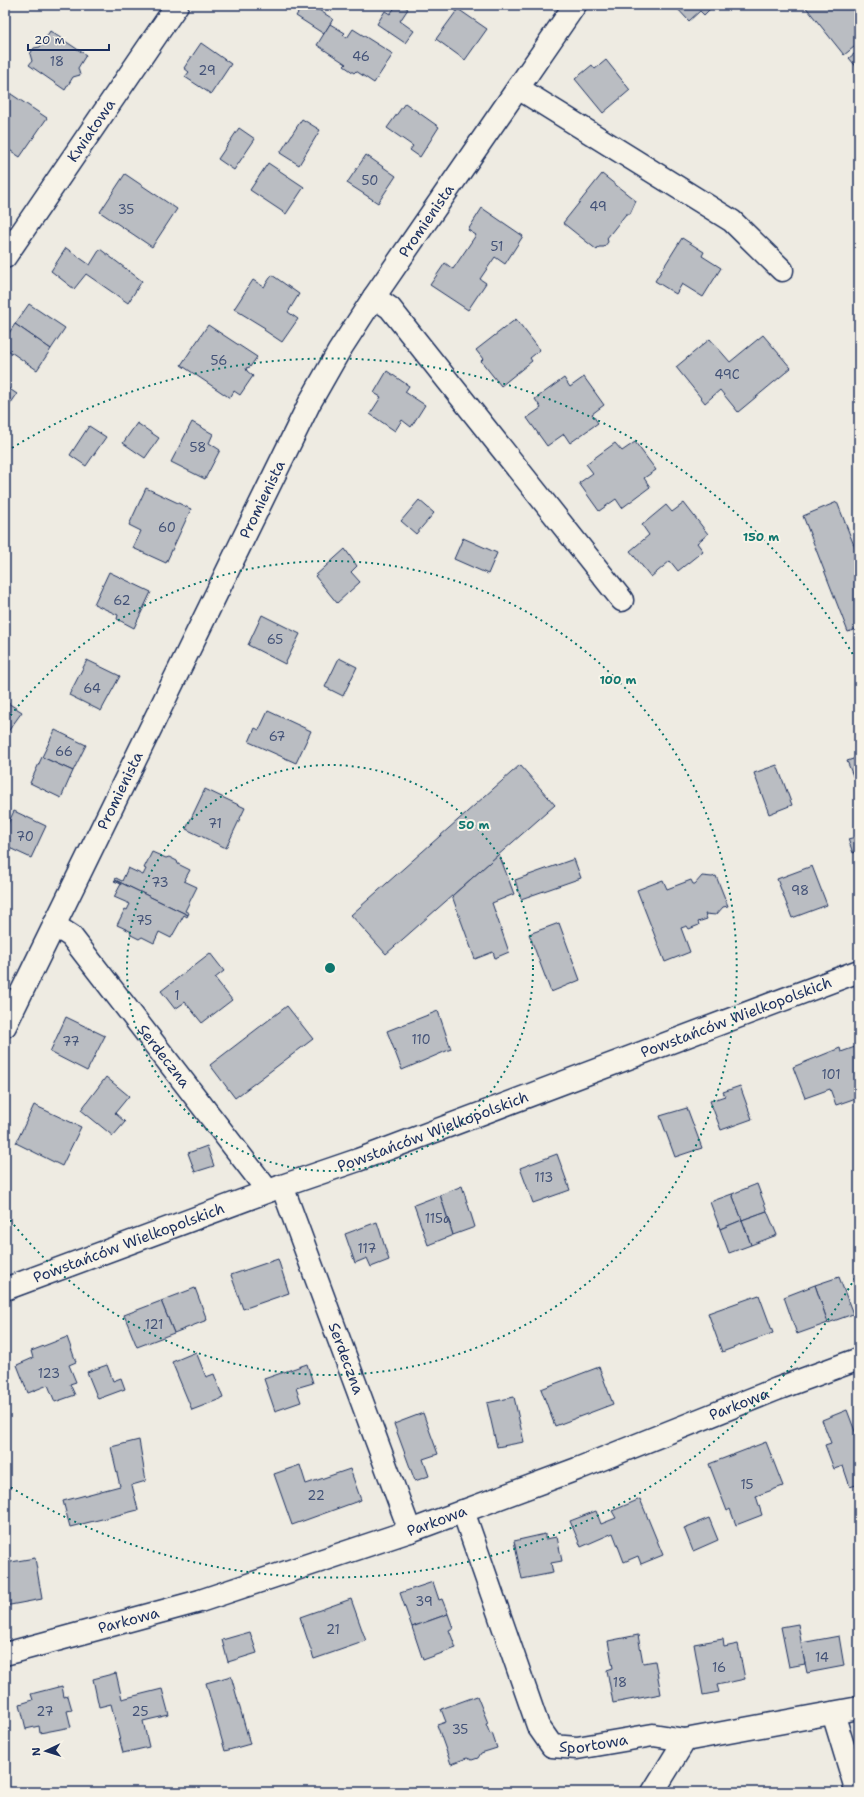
<svg xmlns="http://www.w3.org/2000/svg" width="864" height="1797" viewBox="0 0 864 1797" font-family="'Shantell Sans',sans-serif">
<style>
.building{fill:#babdc2;stroke:#1b2f5e}
.lines{fill:none;stroke-linecap:round;stroke-linejoin:round}
.minor-casing{stroke:#1b2f5e;stroke-width:25}
.minor{stroke:#f7f3e8;stroke-width:22}
.ring{fill:none;stroke:#0f766e;stroke-width:2;stroke-dasharray:2 4}
.labels{text-anchor:middle;stroke-width:4;stroke-linejoin:round;paint-order:stroke}
.number-label{font-size:13px;fill:#435277}
.street-label{font-size:15px;fill:#1b2f5e;stroke:#f7f3e8}
.centre{fill:#0f766e;stroke:#f7f3e8;stroke-width:2}
.ring-label{font-size:12px;text-anchor:middle;font-weight:bold;fill:#0f766e;stroke:#f7f3e8;stroke-width:4;stroke-linejoin:round;paint-order:stroke}
</style>
<rect width="100%" height="100%" fill="#eeebe2"/>
<filter id="ink" filterUnits="userSpaceOnUse"><feTurbulence type="fractalNoise" baseFrequency=".025" numOctaves="2"/><feDisplacementMap in="SourceGraphic" scale="8" xChannelSelector="R" yChannelSelector="G"/><feConvolveMatrix kernelMatrix="1 2 1 2 8 2 1 2 1" color-interpolation-filters="sRGB"/></filter>
<g filter="url(#ink)">
<!-- building -->
<g class="building">
<polygon points="303,5 311,5 333,19 324,34 296,16"/>
<polygon points="397,5 402,5 408,9 400,21 414,31 405,43 377,24 385,11 390,14"/>
<polygon points="674,5 710,5 712,7 704,15 700,11 689,21"/>
<polygon points="804,5 855,5 859,10 859,43 844,55"/>
<polygon points="458,9 487,29 465,60 436,39"/>
<polygon points="330,24 345,33 343,35 347,38 353,29 393,54 374,83 356,71 354,73 344,66 346,64 317,45"/>
<polygon points="50,31 86,55 78,68 80,75 73,77 65,90 29,65 32,61 30,54 34,48 40,47"/>
<polygon points="201,43 231,64 211,94 185,77 189,72 184,68"/>
<polygon points="859,50 859,70 849,58"/>
<polygon points="606,60 630,90 603,113 575,79 592,65 595,69"/>
<polygon points="5,90 47,118 20,157 5,147"/>
<polygon points="405,103 439,127 420,157 410,150 413,146 387,128"/>
<polygon points="302,119 320,130 299,165 280,153"/>
<polygon points="239,128 255,139 234,170 218,159"/>
<polygon points="366,155 396,176 378,203 347,183"/>
<polygon points="268,163 304,187 286,214 250,190"/>
<polygon points="125,174 177,209 152,247 100,212"/>
<polygon points="602,174 636,201 630,214 626,214 607,238 608,242 604,247 599,247 597,250 563,223"/>
<polygon points="482,208 523,236 505,264 495,257 480,279 486,283 468,310 430,285 445,263 453,269 476,235 468,230"/>
<polygon points="682,238 704,252 702,256 721,268 703,297 682,284 676,294 655,281"/>
<polygon points="66,248 90,265 100,249 142,281 128,303 86,274 74,289 51,271"/>
<polygon points="272,275 299,294 288,312 298,319 282,342 264,330 265,328 234,309 253,280 264,287"/>
<polygon points="29,304 65,328 51,349 15,324"/>
<polygon points="516,319 540,350 530,358 532,361 501,386 481,361 483,359 476,350"/>
<polygon points="15,324 51,349 37,370 5,348 5,339"/>
<polygon points="208,325 257,357 250,367 246,368 247,371 253,376 240,395 234,391 230,398 181,365"/>
<polygon points="763,335 791,368 738,412 720,390 705,403 676,367 710,339 730,362"/>
<polygon points="387,371 409,386 405,392 425,405 411,427 402,420 395,431 370,414 381,397 374,393"/>
<polygon points="584,377 604,405 592,414 598,423 570,443 564,434 547,446 527,418 541,408 535,399 564,378 570,387"/>
<polygon points="5,386 17,394 5,412"/>
<polygon points="192,422 213,434 209,443 220,450 205,479 171,462"/>
<polygon points="137,423 159,438 145,458 123,443"/>
<polygon points="89,426 106,437 86,466 70,455"/>
<polygon points="635,442 656,470 644,478 650,487 622,508 616,499 599,511 579,483 593,473 586,464 615,443 622,451"/>
<polygon points="146,488 191,509 166,563 133,548 141,531 129,525"/>
<polygon points="419,500 434,513 416,534 401,521"/>
<polygon points="837,502 859,558 859,628 848,632 803,516"/>
<polygon points="684,503 708,534 697,543 703,551 678,571 670,561 651,577 630,551 649,535 642,525 666,505 672,512"/>
<polygon points="463,538 497,553 488,574 454,559"/>
<polygon points="345,549 357,566 351,572 360,582 337,603 315,576"/>
<polygon points="109,572 151,592 134,628 117,619 118,615 94,604"/>
<polygon points="262,615 300,634 285,664 248,645"/>
<polygon points="339,658 357,667 343,696 325,687"/>
<polygon points="87,660 120,676 101,711 69,695"/>
<polygon points="8,703 22,712 7,733 5,732 5,708"/>
<polygon points="268,711 311,731 296,763 249,742 255,728 259,730"/>
<polygon points="55,730 86,745 73,771 42,757"/>
<polygon points="42,757 73,771 61,798 30,783"/>
<polygon points="859,757 859,791 847,761"/>
<polygon points="520,765 555,805 386,954 351,915"/>
<polygon points="777,765 792,805 769,814 754,773"/>
<polygon points="205,789 245,808 226,848 186,829"/>
<polygon points="14,811 46,826 31,858 5,846 5,830"/>
<polygon points="859,836 859,851 853,853 848,839"/>
<polygon points="152,852 166,858 169,857 177,861 178,864 190,870 184,881 197,887 185,911 189,913 188,915 115,880 116,878 122,881 128,868 143,875 146,869 144,868"/>
<polygon points="499,854 514,894 492,903 509,952 495,958 493,952 475,959 452,896"/>
<polygon points="574,859 581,878 521,899 515,880"/>
<polygon points="812,866 827,905 792,918 777,879"/>
<polygon points="702,876 712,877 716,876 728,906 723,907 716,915 705,914 707,919 698,922 699,925 689,929 687,926 681,928 690,952 665,962 637,890 663,880 667,889 691,880 693,884 695,884"/>
<polygon points="115,880 188,915 187,917 184,915 171,938 159,932 154,943 142,937 139,939 131,935 130,931 117,925 125,909 127,910 130,904 114,897 121,884 114,881"/>
<polygon points="559,923 580,980 551,992 529,934"/>
<polygon points="210,953 224,971 215,978 232,1000 202,1023 185,1002 175,1009 161,991"/>
<polygon points="287,1006 313,1039 235,1098 210,1065"/>
<polygon points="438,1011 451,1049 402,1070 387,1031"/>
<polygon points="66,1017 105,1036 87,1071 50,1052"/>
<polygon points="855,1047 859,1058 859,1097 836,1105 830,1089 805,1098 793,1067 840,1048 841,1052"/>
<polygon points="106,1077 129,1096 115,1113 125,1122 113,1136 81,1110"/>
<polygon points="740,1086 752,1119 721,1130 710,1101 725,1096 723,1092"/>
<polygon points="34,1105 81,1127 62,1166 16,1143"/>
<polygon points="687,1108 702,1148 675,1157 660,1116"/>
<polygon points="207,1146 214,1166 195,1172 188,1153"/>
<polygon points="557,1154 570,1190 533,1203 520,1168"/>
<polygon points="757,1184 767,1211 742,1220 732,1194"/>
<polygon points="462,1186 475,1227 453,1235 440,1195"/>
<polygon points="732,1194 742,1220 720,1229 710,1202"/>
<polygon points="440,1195 453,1235 428,1245 414,1205"/>
<polygon points="767,1211 777,1235 751,1245 742,1220"/>
<polygon points="742,1220 751,1245 729,1253 720,1229"/>
<polygon points="377,1222 389,1260 371,1267 367,1258 355,1263 345,1234"/>
<polygon points="278,1259 289,1293 243,1309 231,1275"/>
<polygon points="839,1277 853,1314 828,1323 815,1285"/>
<polygon points="815,1285 828,1323 797,1334 784,1297"/>
<polygon points="195,1288 207,1320 174,1333 161,1301"/>
<polygon points="759,1295 773,1333 722,1352 708,1313"/>
<polygon points="161,1301 174,1333 137,1347 124,1315"/>
<polygon points="67,1337 76,1362 69,1365 76,1382 70,1384 75,1395 55,1402 48,1385 28,1393 17,1365 33,1358 31,1351"/>
<polygon points="196,1352 206,1377 214,1374 223,1398 192,1410 172,1362"/>
<polygon points="307,1364 313,1383 296,1388 301,1402 275,1411 264,1379"/>
<polygon points="107,1365 113,1381 121,1378 125,1389 98,1399 87,1372"/>
<polygon points="599,1367 613,1404 555,1426 541,1389"/>
<polygon points="514,1397 524,1442 497,1447 487,1403"/>
<polygon points="847,1410 856,1434 859,1433 859,1484 850,1487 843,1466 834,1469 825,1445 831,1443 822,1420"/>
<polygon points="423,1413 438,1454 423,1459 429,1476 415,1481 394,1424"/>
<polygon points="139,1440 146,1481 132,1485 138,1510 70,1527 63,1501 120,1486 111,1447"/>
<polygon points="766,1442 783,1486 756,1496 762,1515 736,1525 730,1509 727,1511 709,1464"/>
<polygon points="300,1465 306,1484 350,1469 361,1500 292,1525 274,1474"/>
<polygon points="640,1499 663,1555 641,1564 638,1556 624,1562 613,1533 581,1547 570,1521 596,1511 601,1524 616,1518 612,1511"/>
<polygon points="709,1518 718,1540 693,1551 684,1528"/>
<polygon points="545,1534 545,1539 557,1537 562,1561 551,1563 553,1573 522,1579 514,1541"/>
<polygon points="35,1558 42,1599 5,1606 5,1563"/>
<polygon points="433,1582 439,1600 442,1599 448,1614 412,1627 400,1593"/>
<polygon points="351,1599 366,1641 314,1659 300,1617"/>
<polygon points="448,1614 453,1628 449,1630 456,1648 423,1660 412,1627"/>
<polygon points="798,1624 805,1664 789,1667 781,1627"/>
<polygon points="250,1632 257,1653 228,1662 222,1640"/>
<polygon points="638,1635 643,1663 655,1661 661,1694 613,1703 607,1670 613,1668 608,1641"/>
<polygon points="839,1636 844,1666 807,1673 801,1643"/>
<polygon points="723,1639 724,1647 738,1644 745,1679 717,1685 719,1692 703,1695 694,1644"/>
<polygon points="116,1673 122,1699 162,1689 169,1715 143,1721 149,1747 123,1753 111,1704 99,1707 93,1679"/>
<polygon points="231,1676 250,1744 225,1751 206,1683"/>
<polygon points="62,1686 64,1697 68,1696 72,1710 67,1711 71,1727 40,1733 39,1726 26,1729 20,1704 33,1700 31,1694"/>
<polygon points="477,1696 488,1723 486,1724 490,1734 492,1733 497,1748 481,1753 478,1758 472,1760 467,1758 451,1764 437,1725 446,1722 441,1709"/>
</g>
<g class="lines">
<!-- minor casing -->
<g class="minor-casing">
<g id="minor">
<polyline points="518,88 732,221 782,270"/>
<path id="s1" d="M 5,257 L 177,5"/>
<polyline points="374,297 390,308 622,600"/>
<path id="s2" d="M 54,925 L 71,936 L 268,1191"/>
<path id="s3" d="M 5,1026 L 310,402 L 339,351 L 374,297 L 575,5"/>
<path id="s4" d="M 282,1186 L 410,1531"/>
<path id="s5" d="M 5,1289 L 282,1186 L 358,1160 L 859,971"/>
<path id="s6" d="M 463,1511 L 538,1726 L 552,1746 L 577,1748 L 653,1735 L 685,1740 L 859,1708"/>
<path id="s7" d="M 5,1654 L 200,1601 L 410,1531 L 577,1469 L 777,1389 L 859,1359"/>
<polyline points="833,1713 857,1792"/>
<polyline points="653,1792 685,1740"/>
</g>
</g>
<!-- minor -->
<use href="#minor" class="minor"/>
</g>
</g>
<!-- distance rings -->
<g class="ring">
<circle cx="330" cy="968" r="203"/>
<path d="M7 720A407 407 0 1 1 7 1216"/>
<path d="M858 1273A610 610 0 0 1 7 1485M7 451A610 610 0 0 1 858 663"/>
</g>
<g class="labels">
<!-- number labels -->
<g class="number-label">
<text x="361" y="61">46</text>
<text x="57" y="66">18</text>
<text x="207" y="75">29</text>
<text x="370" y="185">50</text>
<text x="598" y="211">49</text>
<text x="126" y="214">35</text>
<text x="497" y="251">51</text>
<text x="219" y="365">56</text>
<text x="727" y="379">49C</text>
<text x="198" y="452">58</text>
<text x="167" y="532">60</text>
<text x="122" y="605">62</text>
<text x="275" y="644">65</text>
<text x="92" y="693">64</text>
<text x="277" y="741">67</text>
<text x="64" y="756">66</text>
<text x="215" y="828">71</text>
<text x="25" y="841">70</text>
<text x="160" y="887">73</text>
<text x="800" y="895">98</text>
<text x="144" y="925">75</text>
<text x="177" y="1000">1</text>
<text x="421" y="1044">110</text>
<text x="71" y="1046">77</text>
<text x="831" y="1079">101</text>
<text x="544" y="1182">113</text>
<text x="438" y="1223">115a</text>
<text x="367" y="1253">117</text>
<text x="154" y="1329">121</text>
<text x="49" y="1378">123</text>
<text x="747" y="1489">15</text>
<text x="316" y="1500">22</text>
<text x="424" y="1606">39</text>
<text x="333" y="1634">21</text>
<text x="822" y="1662">14</text>
<text x="719" y="1672">16</text>
<text x="620" y="1687">18</text>
<text x="45" y="1716">27</text>
<text x="140" y="1716">25</text>
<text x="460" y="1734">35</text>
</g>
<!-- street labels -->
<g class="street-label">
<text dy="5" stroke="none"><textPath href="#s1" startOffset="153">Kwiatowa</textPath></text>
<text dy="5" stroke="none"><textPath href="#s3" startOffset="910">Promienista</textPath></text>
<text dy="5" stroke="none"><textPath href="#s3" startOffset="586">Promienista</textPath></text>
<text dy="5" stroke="none"><textPath href="#s3" startOffset="262">Promienista</textPath></text>
<text dy="5" stroke="none"><textPath href="#s5" startOffset="780">Powstańców Wielkopolskich</textPath></text>
<text dy="5" stroke="none"><textPath href="#s2" startOffset="172">Serdeczna</textPath></text>
<text dy="5" stroke="none"><textPath href="#s5" startOffset="456">Powstańców Wielkopolskich</textPath></text>
<text dy="5" stroke="none"><textPath href="#s5" startOffset="132">Powstańców Wielkopolskich</textPath></text>
<text dy="5" stroke="none"><textPath href="#s4" startOffset="184">Serdeczna</textPath></text>
<text dy="5" stroke="none"><textPath href="#s7" startOffset="776">Parkowa</textPath></text>
<text dy="5" stroke="none"><textPath href="#s7" startOffset="452">Parkowa</textPath></text>
<text dy="5" stroke="none"><textPath href="#s7" startOffset="128">Parkowa</textPath></text>
<text dy="5" stroke="none"><textPath href="#s6" startOffset="294">Sportowa</textPath></text>
</g>
</g>
<circle cx="330" cy="968" r="6" class="centre"/>
<g class="ring-label">
<text x="761" y="541">150 m</text>
<text x="618" y="684">100 m</text>
<text x="474" y="829">50 m</text>
</g>
<!-- margin -->
<rect width="864" height="1797" fill="none" stroke="#f7f3e8" stroke-width="20"/>
<rect x="10" y="10" width="844" height="1777" fill="none" stroke="#1b2f5e" stroke-width="1.5" filter="url(#ink)"/>
<!-- north arrow -->
<g transform="translate(46 1751) rotate(266)" stroke="#f7f3e8" stroke-width="3" paint-order="stroke">
<path d="M0-3L7 15L0 10L-7 15Z" fill="#1b2f5e"/>
<text y="-6" font-size="11" font-weight="bold" text-anchor="middle" fill="#1b2f5e">N</text>
</g>
<!-- scale -->
<path d="M28 44v6h81v-6" fill="none" stroke="#1b2f5e" stroke-width="2"/>
<text x="34" y="44" font-size="12" fill="#1b2f5e" stroke="#f7f3e8" stroke-width="3" paint-order="stroke">20 m</text>
</svg>
